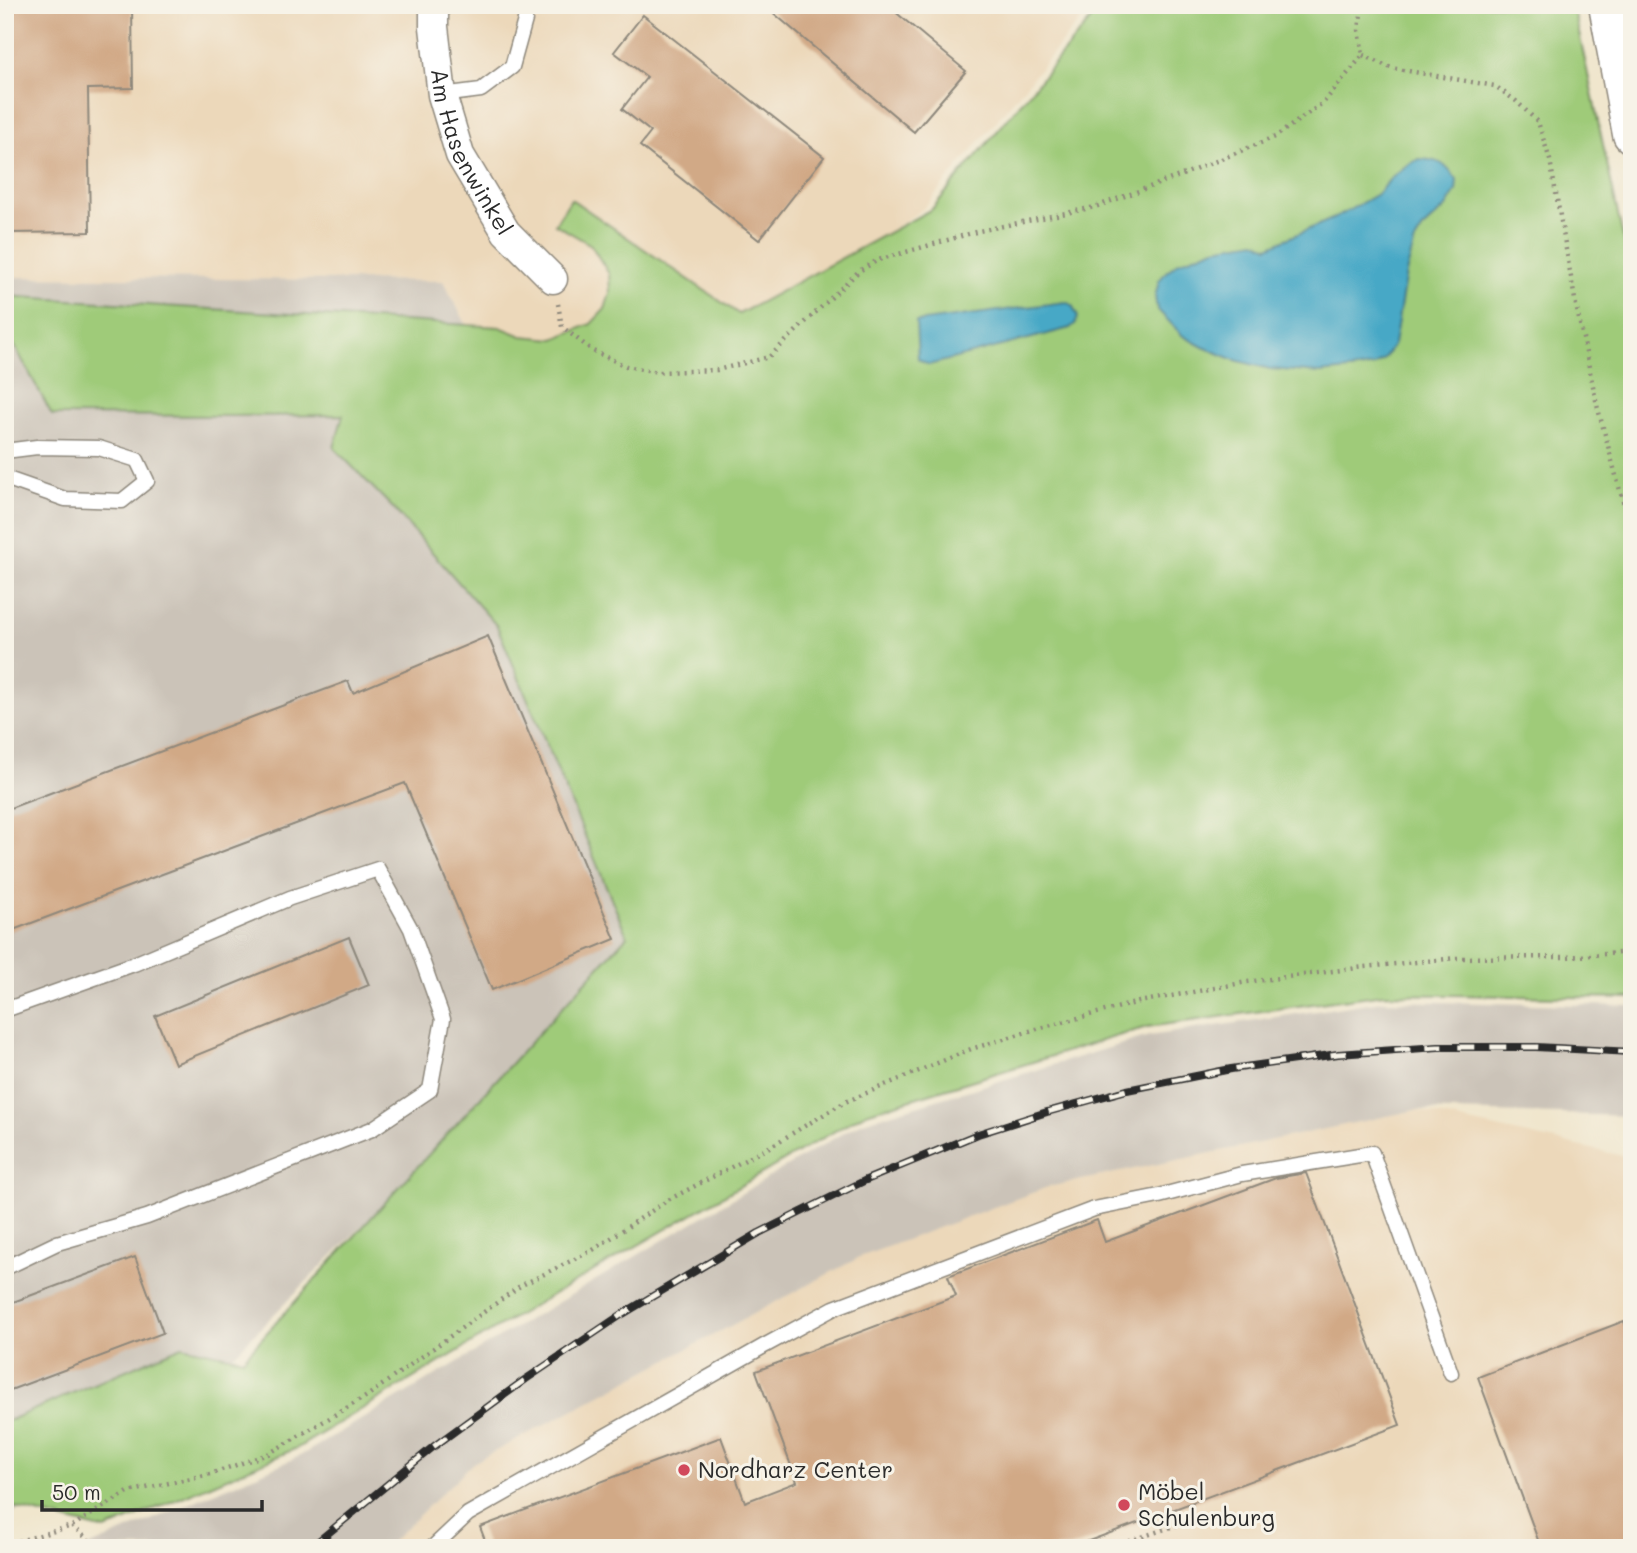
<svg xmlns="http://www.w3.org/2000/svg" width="1637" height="1553" viewBox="0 0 1637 1553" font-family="Mali,sans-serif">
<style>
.built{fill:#ecd8ba}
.industrial{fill:#cbc3b8}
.green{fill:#9fcb79;stroke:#657b52;stroke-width:2}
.water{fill:#47a8c6;stroke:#396a78;stroke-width:2}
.building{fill:#d1a986}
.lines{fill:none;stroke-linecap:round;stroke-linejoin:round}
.lane-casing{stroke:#8e887c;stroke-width:17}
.street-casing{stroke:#8e887c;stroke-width:31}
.primary-casing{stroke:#8e887c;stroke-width:41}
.path{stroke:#8e887c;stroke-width:4.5;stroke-dasharray:2 5;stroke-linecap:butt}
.lane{stroke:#fff;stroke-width:14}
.street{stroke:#fff;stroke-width:28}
.primary{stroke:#fff;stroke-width:38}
.rail-casing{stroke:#2b2b2b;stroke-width:8}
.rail{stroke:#f7f3e8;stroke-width:5;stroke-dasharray:16;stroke-linecap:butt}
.poi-dot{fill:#d1495b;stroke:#f7f3e8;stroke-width:2.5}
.labels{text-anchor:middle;stroke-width:6;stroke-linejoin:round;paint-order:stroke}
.street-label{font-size:23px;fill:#2b2b2b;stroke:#f7f3e8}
.poi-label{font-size:23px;fill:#2b2b2b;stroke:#f7f3e8;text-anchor:start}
</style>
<rect width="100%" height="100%" fill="#f7f3e8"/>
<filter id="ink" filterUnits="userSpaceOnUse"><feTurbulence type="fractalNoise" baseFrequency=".0143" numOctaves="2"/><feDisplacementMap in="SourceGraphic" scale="14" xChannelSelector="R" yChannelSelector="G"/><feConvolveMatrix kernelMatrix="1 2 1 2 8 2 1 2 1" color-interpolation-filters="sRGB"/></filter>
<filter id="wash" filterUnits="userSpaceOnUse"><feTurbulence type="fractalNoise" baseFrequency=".00686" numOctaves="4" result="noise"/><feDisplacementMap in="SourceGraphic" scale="28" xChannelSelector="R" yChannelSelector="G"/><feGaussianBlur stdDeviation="1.57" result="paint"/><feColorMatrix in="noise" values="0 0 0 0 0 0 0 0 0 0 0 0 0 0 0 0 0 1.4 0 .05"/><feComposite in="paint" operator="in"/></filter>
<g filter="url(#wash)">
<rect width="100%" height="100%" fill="#f0e6cd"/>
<!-- built -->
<g class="built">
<polygon points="5,5 1093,5 923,209 844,262 521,426 443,281 5,277"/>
<polygon points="1416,1110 1632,1158 1632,1548 385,1548 473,1463 860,1257 1048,1187"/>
</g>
<!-- industrial -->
<g class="industrial">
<polygon points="5,277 443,281 521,426 646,940 174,1415 14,1513 5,1516"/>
<polygon points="1383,1001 1632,1006 1632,1116 1416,1110 1048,1187 860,1257 473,1463 385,1548 86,1548 300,1456 860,1123 1149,1036"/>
</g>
<!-- green -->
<polygon class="green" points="1103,5 1573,5 1632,279 1632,998 1384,994 1147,1027 866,1113 530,1308 297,1448 105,1530 5,1505 5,1422 182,1346 243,1359 627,936 497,626 394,509 334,448 343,415 230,416 52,415 5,328 5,296 500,327 522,336 554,339 591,324 605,309 610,293 609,274 591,245 555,224 571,199 739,314 932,209"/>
<!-- water -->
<g class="water">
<path d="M 1419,159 C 1441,160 1444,163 1457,180 L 1456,191 L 1446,207 L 1424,227 L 1415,241 L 1406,273 L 1394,344 L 1384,359 L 1374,366 L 1359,369 L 1320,373 L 1270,369 L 1235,360 L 1203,347 L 1183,336 L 1157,309 L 1155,297 L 1159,281 L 1166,272 L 1179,262 L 1215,248 L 1256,241 L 1268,247 L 1339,216 L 1377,194 L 1393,176 L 1407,165 Z"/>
<polygon points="1065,302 1072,305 1078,317 1075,324 1070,328 929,365 918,359 916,322"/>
</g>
<g id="blocks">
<!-- building -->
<g class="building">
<polygon points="85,5 132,5 133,88 88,89 90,232 5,233 5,7"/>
<polygon points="764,5 887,5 966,71 914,132"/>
<polygon points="643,15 824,157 759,240 640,146 651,132 622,109 647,77 614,52"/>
<polygon points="488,636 615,939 492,990 405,783 5,933 5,810 348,681 353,693"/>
<polygon points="349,937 369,985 175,1064 155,1016"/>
<polygon points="1306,1173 1400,1425 1070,1548 488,1548 480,1527 721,1437 745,1502 797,1482 756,1371 956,1296 948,1276 1097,1220 1105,1242 1276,1178"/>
<polygon points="135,1257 163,1333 5,1392 5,1305"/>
<polygon points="1624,1321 1632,1340 1632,1548 1541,1548 1478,1377"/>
</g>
</g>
</g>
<g filter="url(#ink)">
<use href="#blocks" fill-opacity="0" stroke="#8e887c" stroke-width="2"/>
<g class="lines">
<!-- lane casing -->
<g class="lane-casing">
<g id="lane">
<polyline points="442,95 481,90 512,67 525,20 526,5"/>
<polyline points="5,451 37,447 99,448 137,460 147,481 122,501 65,499 5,478"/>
<polyline points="5,1010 134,964 290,898 378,869 411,929 443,1019 430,1090 372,1129 147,1217 57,1243 5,1268"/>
<polyline points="432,1548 468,1514 764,1346 834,1308 1094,1209 1159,1196 1242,1174 1372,1153 1451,1373"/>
</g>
</g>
<!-- street casing -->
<g class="street-casing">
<g id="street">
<path id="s1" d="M 434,5 L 434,27 L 442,95 L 460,155 L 506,232 L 553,279"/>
</g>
</g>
<!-- primary casing -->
<g class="primary-casing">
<polyline id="primary" points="1608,5 1632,134"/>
</g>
<!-- path -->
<g class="path">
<polyline points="1363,55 1391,68 1495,86 1516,101 1538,122 1550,160 1576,305 1597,405 1632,535"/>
<polyline points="558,304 562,327 593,351 626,366 658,372 717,370 769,357 859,271 878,260 979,231 1095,207 1182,175 1275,137 1324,102 1363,55 1359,30 1362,5"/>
<polyline points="72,1526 98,1548"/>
<polyline points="5,1545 72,1526 128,1492 210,1474 268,1454 367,1396 520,1286 593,1250 668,1200 766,1149 845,1102 971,1049 1033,1030 1139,1002 1247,982 1365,967 1457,958 1566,957 1632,952"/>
<polyline points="1109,1548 1180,1524"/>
</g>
<!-- lane -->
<use href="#lane" class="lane"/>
<!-- street -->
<use href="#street" class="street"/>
<!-- primary -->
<use href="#primary" class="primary"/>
<!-- rail casing -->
<g class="rail-casing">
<polyline id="rail" points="310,1548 433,1447 526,1379 621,1315 759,1233 866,1180 978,1134 1047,1112 1127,1090 1231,1069 1338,1054 1438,1047 1536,1047 1632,1052"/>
</g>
<!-- rail -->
<use href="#rail" class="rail"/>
</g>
</g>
<!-- markers -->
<g class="poi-dot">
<circle cx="684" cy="1470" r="7"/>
<circle cx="1124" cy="1505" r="7"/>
</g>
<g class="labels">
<!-- street labels -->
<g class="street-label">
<text dy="8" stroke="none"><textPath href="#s1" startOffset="154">Am Hasenwinkel</textPath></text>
</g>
<!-- poi labels -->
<g class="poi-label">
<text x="698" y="1478">Nordharz Center</text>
<text x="1138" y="1500">Möbel<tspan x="1138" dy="26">Schulenburg</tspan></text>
</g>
</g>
<!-- margin -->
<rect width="1637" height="1553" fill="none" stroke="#f7f3e8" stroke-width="28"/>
<!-- scale -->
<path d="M42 1500v10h220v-10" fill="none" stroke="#2b2b2b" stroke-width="3.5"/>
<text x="52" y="1500" font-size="21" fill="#2b2b2b" stroke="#f7f3e8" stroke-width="5" paint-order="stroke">50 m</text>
</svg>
